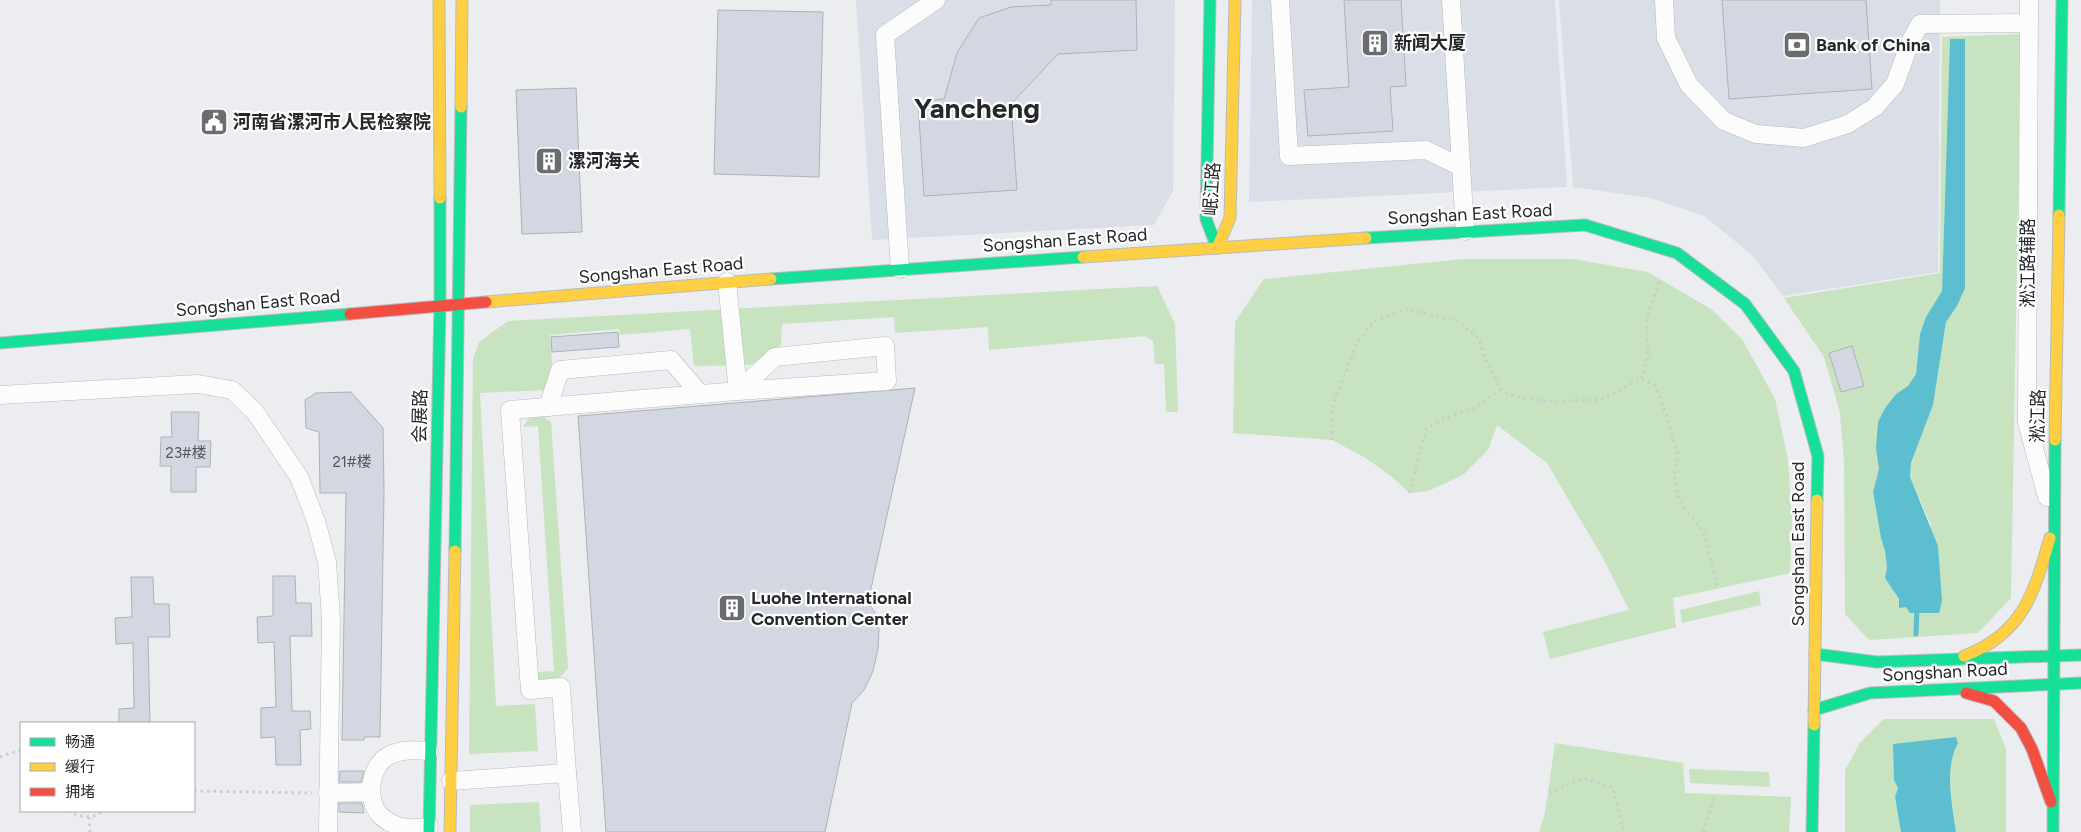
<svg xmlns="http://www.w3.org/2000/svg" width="2081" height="832" viewBox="0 0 2081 832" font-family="Figtree,'Noto Sans SC',sans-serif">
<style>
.built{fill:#dadee6}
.green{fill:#c7e3bf;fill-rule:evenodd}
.water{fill:#5dbecf}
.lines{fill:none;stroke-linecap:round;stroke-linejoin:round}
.stream{stroke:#5dbecf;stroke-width:5}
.building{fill:#d2d7e2;stroke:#b0b1b4}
.street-casing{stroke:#b9bbbd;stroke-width:19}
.fast-casing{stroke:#b9bbbd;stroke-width:13}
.slow-casing{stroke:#b9bbbd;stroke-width:13}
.jam-casing{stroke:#b9bbbd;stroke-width:13}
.path{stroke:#cbccce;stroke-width:3;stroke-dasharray:2.5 4;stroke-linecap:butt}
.street{stroke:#fcfcfd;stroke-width:18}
.fast{stroke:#16e098;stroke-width:11}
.slow{stroke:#ffcf43;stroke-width:11}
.jam{stroke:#f24e42;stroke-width:11}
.labels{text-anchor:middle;stroke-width:4.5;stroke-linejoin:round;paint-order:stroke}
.number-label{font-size:15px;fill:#525459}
.poi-label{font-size:18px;font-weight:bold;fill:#26272a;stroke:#fff;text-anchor:start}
.street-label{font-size:18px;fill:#26272a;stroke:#fff}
.town-label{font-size:28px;font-weight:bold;fill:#26272a;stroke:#fff}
</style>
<rect width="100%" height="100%" fill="#ebedf0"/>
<!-- built -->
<g class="built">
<polygon points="856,0 1175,0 1173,191 1154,225 872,240"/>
<polygon points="1252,0 1555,0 1567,187 1249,202"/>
<polygon points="1559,0 1940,0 1938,272 1783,296 1752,255 1704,216 1651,198 1573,187"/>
</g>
<!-- green -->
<g class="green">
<path d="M 2021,34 L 2011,598 L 1978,633 L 1869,640 L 1845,614 L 1844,461 L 1840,413 L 1824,357 L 1784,298 L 1940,273 L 1942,37 ZM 1950,40 L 1957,306 L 1946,322 L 1933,405 L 1911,463 L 1910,477 L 1931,525 L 1899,599 L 1885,578 L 1887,569 L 1885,551 L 1881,538 L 1873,492 L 1879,469 L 1878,422 L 1885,408 L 1896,394 L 1908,386 L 1916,374 L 1920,334 L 1942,291 Z"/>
<polygon points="1463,259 1573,259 1648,272 1711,309 1742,339 1775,399 1788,460 1792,519 1790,573 1673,598 1676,627 1550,659 1543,632 1629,610 1603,558 1547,463 1497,425 1488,450 1463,475 1428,491 1409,493 1391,476 1364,457 1332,440 1233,433 1235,322 1264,279"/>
<polygon points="1157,286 1175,324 1178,412 1166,412 1164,364 1155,364 1153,341 1145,336 989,350 988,327 895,333 894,317 782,324 781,345 750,365 694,366 690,329 620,335 619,329 550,335 553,378 545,390 480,393 496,706 535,704 538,751 469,754 473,359 479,342 508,321"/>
<path d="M 539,414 L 551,422 L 568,668 C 559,680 554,682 539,680 L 535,672 L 554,671 L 538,426 L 523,427 L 528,419 Z"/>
<polygon points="1759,591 1761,605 1682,623 1680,610"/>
<path d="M 1884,719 L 1994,719 L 2006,749 L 2006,832 L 1956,832 C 1952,803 1944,769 1958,743 L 1894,780 L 1898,788 L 1895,797 L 1901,832 L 1845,832 L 1845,770 L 1860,743 Z"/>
<polygon points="1555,743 1683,763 1685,793 1791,797 1789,832 1539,832 1545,813"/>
<polygon points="1689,769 1769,772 1770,787 1690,783"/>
<polygon points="539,802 541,832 470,832 470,805"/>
</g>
<!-- water -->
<g class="water">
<polygon points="1950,39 1965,39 1965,288 1957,306 1946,322 1933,405 1911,463 1910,477 1938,546 1942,601 1939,613 1910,613 1906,607 1899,608 1899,599 1885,578 1887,568 1885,551 1881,538 1873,492 1879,469 1876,448 1878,422 1885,408 1896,394 1908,386 1916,374 1920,334 1926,317 1942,291"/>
<path d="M 1956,737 L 1958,743 C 1944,769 1952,803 1956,832 L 1901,832 L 1895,797 L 1898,788 L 1894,780 L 1893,744 Z"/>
</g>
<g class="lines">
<!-- stream -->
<polyline class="stream" points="1916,634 1917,607"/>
</g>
<!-- building -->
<g class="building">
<polygon points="1051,0 1136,0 1137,50 1058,54 1011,104 1017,190 924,196 918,102 944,99 957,53 979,18 1011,7 1051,5"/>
<polygon points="1344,0 1401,0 1406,86 1390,87 1393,131 1308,136 1304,90 1349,87"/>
<polygon points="1722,0 1866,0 1872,89 1729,99"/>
<polygon points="718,10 823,12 819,177 714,174"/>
<polygon points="576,88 582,232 522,234 516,90"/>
<polygon points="618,332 619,347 552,352 551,337"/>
<polygon points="1852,346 1864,386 1841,392 1829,353"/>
<polygon points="915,388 868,602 876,614 879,630 878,649 873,671 864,690 852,703 825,832 606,832 578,416"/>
<polygon points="351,392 383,428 384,492 380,737 364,737 364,740 342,740 346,493 320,493 319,432 306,428 305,400 316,393"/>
<polygon points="171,412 199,412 198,441 211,441 210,467 196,467 196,492 171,492 171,466 160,466 161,437 172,437"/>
<polygon points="273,576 295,576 296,603 311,603 312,636 290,636 292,711 310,711 311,729 300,730 301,765 276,765 275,737 261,738 261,708 276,707 274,642 258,643 257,617 273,616"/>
<polygon points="131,577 153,577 154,604 169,604 170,637 148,637 150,723 119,723 119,709 134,708 133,643 116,644 115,618 132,617"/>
<polygon points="340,771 364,771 361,782 339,782"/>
<polygon points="339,803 362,803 364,813 339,812"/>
</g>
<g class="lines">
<!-- street casing -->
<g class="street-casing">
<g id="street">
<polyline points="1280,0 1289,156 1426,150 1461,167"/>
<polyline points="1451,0 1465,231"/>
<polyline points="1664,0 1666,38 1689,85 1724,121 1756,134 1804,138 1848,124 1875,107 1895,84 1910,42 1920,24 2029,23"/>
<polyline points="2029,0 2027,422 2047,497"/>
<polyline points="900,269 885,35 936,0"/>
<polygon points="885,346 887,381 738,391 775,357"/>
<polyline points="0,395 198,384 232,390 255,412 299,477 316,521 327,562 331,619 328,832"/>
<polyline points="548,407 560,370 671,360 700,394"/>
<polyline points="567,773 561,687 530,690 510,410 738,391 727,282"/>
<polyline points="451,781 567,773 572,832"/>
<polyline points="328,793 371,792"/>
<path d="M 429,827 C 419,828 407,830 398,826 C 392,824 383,819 379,814 C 366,798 370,766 388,756 C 401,749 415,750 429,751"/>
</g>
</g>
<!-- fast casing -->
<g class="fast-casing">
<g id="fast">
<polyline points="1210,0 1206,219 1217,248"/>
<polyline points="2059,215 2062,0"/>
<polyline points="1366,238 1585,225 1677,253 1745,304 1794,371 1818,456 1817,500"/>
<polyline points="771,279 1083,257"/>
<polyline points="0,343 350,314"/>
<polyline points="455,551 461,107"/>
<polyline points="1815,654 1877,662 2081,655"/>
<polyline points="1814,710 1870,693 2081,683"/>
<polyline points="429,832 440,305 440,198"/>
<polyline points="1812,832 1814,725"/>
<polyline points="2053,832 2055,440"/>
</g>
</g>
<!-- slow casing -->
<g class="slow-casing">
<g id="slow">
<polyline points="439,0 440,198"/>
<polyline points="461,107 462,0"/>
<polyline points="1217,248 1230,218 1235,0"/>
<polyline points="1083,257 1366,238"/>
<polyline points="486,302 771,279"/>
<polyline points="2055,440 2059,215"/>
<path d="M 1964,656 C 2023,634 2034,593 2050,538"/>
<polyline points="1814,725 1817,500"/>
<polyline points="450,832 455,551"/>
</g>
</g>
<!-- jam casing -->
<g class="jam-casing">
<g id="jam">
<polyline points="350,314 486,302"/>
<polyline points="1966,693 1994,701 2021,728 2032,749 2051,802"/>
</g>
</g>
<!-- path -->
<g class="path">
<polyline points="1641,379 1648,354 1647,318 1660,280"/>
<polyline points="1332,440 1333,405 1357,343 1374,321 1406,309 1458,321 1479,339 1484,357 1501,390"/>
<polyline points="1409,493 1426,429 1443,419 1472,409 1501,390 1516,397 1548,401 1599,400 1641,379 1655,385 1669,423 1678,455 1674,474 1679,502 1703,531 1718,589"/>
<polyline points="0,757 21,750"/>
<polyline points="194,791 312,793"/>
<polyline points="1549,793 1582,778 1613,787 1624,832"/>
<path d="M 68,811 C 80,818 92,819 104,811"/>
<polyline points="89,817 90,832"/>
<polyline points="1703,832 1715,795"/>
</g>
<!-- street -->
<use href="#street" class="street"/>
<!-- fast -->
<use href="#fast" class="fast"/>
<!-- slow -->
<use href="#slow" class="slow"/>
<!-- jam -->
<use href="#jam" class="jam"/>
</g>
<!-- icons -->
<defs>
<g id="building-square" transform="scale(1.4375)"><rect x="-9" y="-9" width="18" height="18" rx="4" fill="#6b6c6f" stroke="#fff"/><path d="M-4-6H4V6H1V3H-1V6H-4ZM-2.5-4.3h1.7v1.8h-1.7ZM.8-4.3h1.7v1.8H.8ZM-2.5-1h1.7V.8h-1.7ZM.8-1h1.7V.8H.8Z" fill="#fff"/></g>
<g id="bank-square" transform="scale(1.4375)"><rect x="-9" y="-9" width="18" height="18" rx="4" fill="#6b6c6f" stroke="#fff"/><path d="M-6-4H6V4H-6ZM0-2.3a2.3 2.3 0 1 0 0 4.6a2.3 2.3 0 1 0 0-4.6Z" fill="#fff"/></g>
<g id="civic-square" transform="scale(1.4375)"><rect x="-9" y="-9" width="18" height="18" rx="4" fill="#6b6c6f" stroke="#fff"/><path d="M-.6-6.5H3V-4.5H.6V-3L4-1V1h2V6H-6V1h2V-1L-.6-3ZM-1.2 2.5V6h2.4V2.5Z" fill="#fff"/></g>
</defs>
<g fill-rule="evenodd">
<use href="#building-square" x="1375" y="43"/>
<use href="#bank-square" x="1797" y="45"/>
<use href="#civic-square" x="214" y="122"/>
<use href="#building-square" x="549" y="161"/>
<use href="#building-square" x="732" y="608"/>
</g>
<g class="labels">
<!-- number labels -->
<g class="number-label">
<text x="186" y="458">23#楼</text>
<text x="352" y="467">21#楼</text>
</g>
<!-- poi labels -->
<g class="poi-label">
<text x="1394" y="49">新闻大厦</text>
<text x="1816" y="51">Bank of China</text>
<text x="233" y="128">河南省漯河市人民检察院</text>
<text x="568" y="167">漯河海关</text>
<text x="751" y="604">Luohe International<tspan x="751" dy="21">Convention Center</tspan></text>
</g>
<!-- street labels -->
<g class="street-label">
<text transform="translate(1212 189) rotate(-86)" y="6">岷江路</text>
<text transform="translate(1470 214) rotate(-3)" y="6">Songshan East Road</text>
<text transform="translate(1065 240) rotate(-4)" y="6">Songshan East Road</text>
<text transform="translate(2028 263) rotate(-90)" y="6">淞江路辅路</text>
<text transform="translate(661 270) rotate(-5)" y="6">Songshan East Road</text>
<text transform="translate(258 303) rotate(-5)" y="6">Songshan East Road</text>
<text transform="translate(420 416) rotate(-89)" y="6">会展路</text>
<text transform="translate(2038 416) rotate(-89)" y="6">淞江路</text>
<text transform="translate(1798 544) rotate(-90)" y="6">Songshan East Road</text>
<text transform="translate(1945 672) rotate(-3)" y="6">Songshan Road</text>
</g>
<!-- town labels -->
<g class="town-label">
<text x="977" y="118">Yancheng</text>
</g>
</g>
<!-- legend -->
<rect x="20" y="722" width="175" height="90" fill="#ffffff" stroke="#a8a9aa"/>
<rect x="30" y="738" width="25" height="8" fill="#16e098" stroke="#a8a9aa"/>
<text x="65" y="747" font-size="15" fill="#26272a">畅通</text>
<rect x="30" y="763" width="25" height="8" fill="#ffcf43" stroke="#a8a9aa"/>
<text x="65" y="772" font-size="15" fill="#26272a">缓行</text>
<rect x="30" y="788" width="25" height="8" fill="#f24e42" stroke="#a8a9aa"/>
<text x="65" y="797" font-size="15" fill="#26272a">拥堵</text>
</svg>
